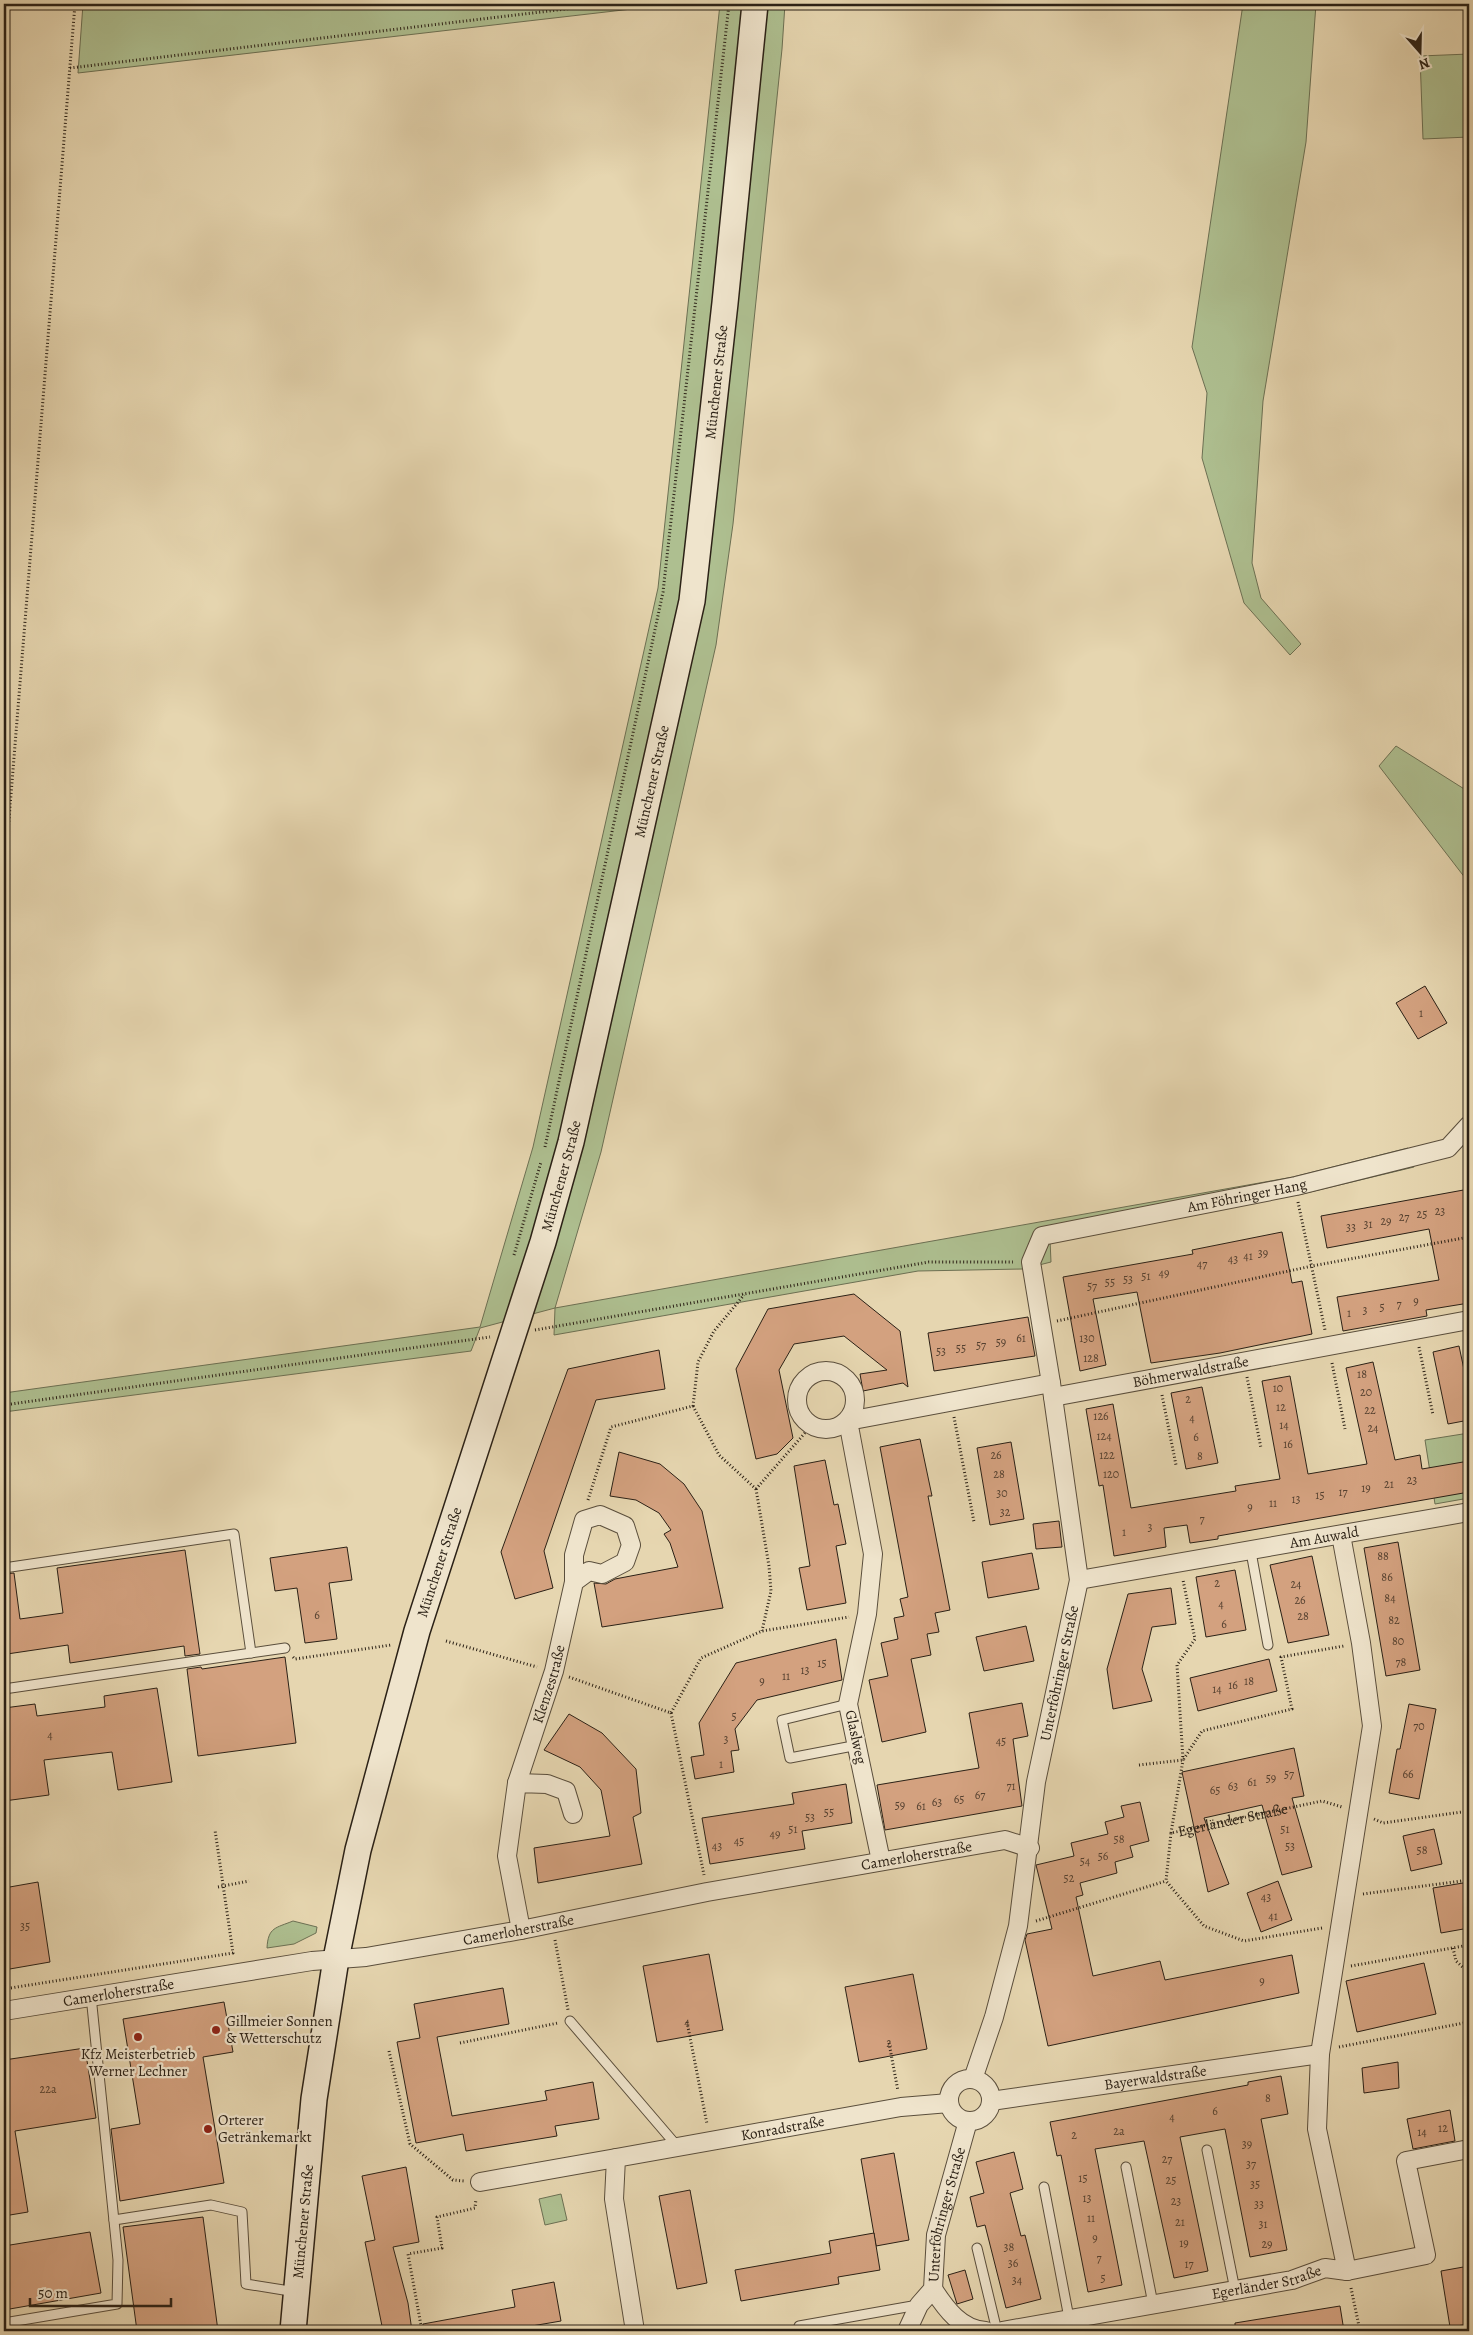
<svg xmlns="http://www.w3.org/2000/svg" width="1473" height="2335" viewBox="0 0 1473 2335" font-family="Alegreya,serif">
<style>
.green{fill:#aebf90;stroke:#6c7053}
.building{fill:#d3a17f;stroke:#2b2116}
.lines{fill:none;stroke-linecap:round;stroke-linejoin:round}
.lane-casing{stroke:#5a4e3c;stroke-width:11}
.street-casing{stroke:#5a4e3c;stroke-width:20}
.secondary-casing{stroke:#2b2116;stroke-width:28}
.path{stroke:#2b2116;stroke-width:3;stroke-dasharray:1 2.5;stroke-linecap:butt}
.lane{stroke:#efe4cc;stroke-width:9}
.street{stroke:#efe4cc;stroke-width:18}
.secondary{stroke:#efe4cc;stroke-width:25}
.poi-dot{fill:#8f2418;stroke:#efe4cc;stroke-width:2}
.labels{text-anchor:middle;stroke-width:4.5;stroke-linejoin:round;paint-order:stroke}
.number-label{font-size:12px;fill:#554130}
.street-label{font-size:15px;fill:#2b2116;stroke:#efe4cc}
.poi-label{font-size:15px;fill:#2b2116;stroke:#efe4cc;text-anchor:start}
</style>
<rect width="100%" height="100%" fill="#e6d6b0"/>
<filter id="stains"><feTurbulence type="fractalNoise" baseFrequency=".004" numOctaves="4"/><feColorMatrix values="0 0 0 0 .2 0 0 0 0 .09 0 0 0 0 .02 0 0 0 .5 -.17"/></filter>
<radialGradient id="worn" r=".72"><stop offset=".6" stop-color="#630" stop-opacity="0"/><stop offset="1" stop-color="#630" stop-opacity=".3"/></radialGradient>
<!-- green -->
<g class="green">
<polygon points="83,4 675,4 78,73"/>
<polygon points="720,4 785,4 782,49 733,524 716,645 601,1152 555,1308 1293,1177 1408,1148 1414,1167 1302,1194 1050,1240 1051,1262 1023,1269 918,1271 554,1335 555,1308 480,1328 471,1351 4,1412 4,1393 480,1327 533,1147 658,588"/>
<polygon points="1243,4 1316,4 1306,142 1263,401 1252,563 1261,598 1301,644 1290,655 1244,603 1202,458 1207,393 1192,347"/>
<polygon points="1469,54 1469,137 1423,139 1420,56"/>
<polygon points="1396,746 1469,792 1469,883 1379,766"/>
<polygon points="1469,1433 1469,1498 1435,1504 1425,1440"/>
<path d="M 293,1921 L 317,1927 L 316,1933 L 294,1944 L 267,1948 C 268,1927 276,1928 293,1921 Z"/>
<polygon points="561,2194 567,2220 545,2225 539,2199"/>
</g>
<!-- building -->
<g class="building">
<polygon points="1425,986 1447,1023 1418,1039 1396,1003"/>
<polygon points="1469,1189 1469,1303 1426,1310 1427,1316 1343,1331 1337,1297 1439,1280 1429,1229 1327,1248 1321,1216"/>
<polygon points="1282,1232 1292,1283 1302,1281 1312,1334 1220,1353 1151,1363 1137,1292 1093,1299 1106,1365 1080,1371 1063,1277 1193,1254 1192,1250"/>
<polygon points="854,1294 900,1331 908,1387 903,1383 863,1391 860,1374 887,1370 844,1336 794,1344 779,1370 793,1438 777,1454 756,1459 736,1369 768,1309"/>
<polygon points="1028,1317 1035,1356 934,1371 928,1333"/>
<polygon points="1459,1346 1469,1393 1469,1420 1448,1424 1433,1352"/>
<polygon points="659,1350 665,1389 596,1400 544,1551 553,1588 515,1599 501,1552 568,1369"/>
<polygon points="1373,1362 1395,1460 1420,1455 1422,1469 1469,1461 1469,1492 1218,1536 1218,1539 1190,1543 1187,1525 1164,1528 1166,1547 1114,1556 1103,1485 1099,1486 1086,1409 1113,1404 1131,1508 1236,1491 1235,1486 1280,1479 1262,1381 1290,1376 1308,1474 1367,1464 1346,1368"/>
<polygon points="1202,1387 1218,1463 1186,1469 1171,1393"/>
<polygon points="920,1439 932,1496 928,1496 950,1610 935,1613 939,1632 927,1634 931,1655 911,1659 926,1732 882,1742 869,1680 888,1676 881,1643 898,1639 894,1618 904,1616 900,1599 908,1597 880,1447"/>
<polygon points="1011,1442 1024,1519 990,1525 977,1448"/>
<polygon points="619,1452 660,1464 684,1484 702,1511 723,1608 602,1627 594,1583 606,1584 615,1579 678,1567 670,1543 664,1534 671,1530 659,1513 636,1500 610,1496"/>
<polygon points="825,1460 834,1505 838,1504 846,1544 836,1546 846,1603 807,1610 799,1568 810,1566 794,1466"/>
<polygon points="1059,1521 1062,1547 1036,1549 1033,1524"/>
<polygon points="1398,1542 1420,1670 1386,1676 1364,1548"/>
<polygon points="347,1547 352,1580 329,1583 337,1639 305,1643 297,1588 275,1591 270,1558"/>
<polygon points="185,1550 200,1654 185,1656 184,1646 70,1663 68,1645 7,1654 4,1629 4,1574 14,1573 20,1619 63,1613 57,1568"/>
<polygon points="1032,1553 1039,1589 988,1598 982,1562"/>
<polygon points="1312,1556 1329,1635 1288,1643 1270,1565"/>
<polygon points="1235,1570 1246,1630 1206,1637 1196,1577"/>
<polygon points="1171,1588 1176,1624 1152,1627 1142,1669 1152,1701 1113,1709 1107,1669 1128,1594"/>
<polygon points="1026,1626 1034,1661 984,1671 976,1637"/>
<polygon points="836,1639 842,1680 757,1700 735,1729 739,1750 731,1751 734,1772 695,1779 691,1757 704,1755 699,1723 736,1663"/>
<polygon points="285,1657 296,1743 198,1756 187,1669 201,1667 202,1669"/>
<polygon points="1269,1659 1277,1691 1198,1711 1190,1678"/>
<polygon points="157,1688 172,1782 118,1790 112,1752 44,1760 49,1795 4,1801 4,1708 35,1704 37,1716 105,1707 104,1696"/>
<polygon points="1022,1703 1028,1736 1013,1739 1022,1806 885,1830 877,1785 979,1768 969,1713"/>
<polygon points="1409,1704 1436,1709 1419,1799 1389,1793 1397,1749 1400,1749"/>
<polygon points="569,1714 602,1733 636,1769 641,1813 633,1817 642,1864 538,1883 534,1848 610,1836 601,1790 580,1767 544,1750"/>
<polygon points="1294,1748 1304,1796 1292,1798 1312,1867 1282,1875 1262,1805 1204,1818 1229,1884 1208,1892 1182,1772"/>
<polygon points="846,1784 852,1823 802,1831 805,1849 710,1864 702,1818 794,1804 792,1793"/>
<polygon points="1140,1802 1149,1841 1130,1846 1133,1857 1115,1862 1117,1873 1080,1883 1083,1895 1076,1897 1093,1976 1160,1961 1165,1980 1292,1955 1299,1993 1048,2046 1025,1940 1027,1934 1052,1929 1036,1865 1074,1856 1071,1843 1108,1834 1105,1822 1124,1817 1121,1806"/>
<polygon points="1434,1829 1442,1864 1411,1871 1403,1836"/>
<polygon points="1278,1881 1292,1920 1261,1932 1247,1893"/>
<polygon points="38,1882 50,1962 4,1970 4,1888"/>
<polygon points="1469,1882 1469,1928 1441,1933 1433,1888"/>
<polygon points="709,1954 723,2030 657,2042 643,1966"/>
<polygon points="1424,1963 1436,2014 1357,2032 1346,1981"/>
<polygon points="913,1974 927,2049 859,2062 845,1987"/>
<polygon points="503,1988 509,2024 437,2037 452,2116 547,2100 545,2091 593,2082 599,2119 555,2126 557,2136 466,2151 463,2134 416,2143 397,2042 420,2038 414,2004"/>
<polygon points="224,2002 233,2052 203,2057 224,2183 120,2201 111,2129 140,2124 123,2019"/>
<polygon points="85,2048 96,2118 15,2131 28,2212 4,2216 4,2060"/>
<polygon points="1398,2062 1399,2088 1364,2093 1362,2068"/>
<polygon points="1281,2076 1288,2114 1261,2119 1287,2250 1250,2257 1225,2129 1180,2137 1208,2271 1174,2278 1144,2141 1095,2149 1122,2285 1088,2292 1061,2155 1057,2156 1050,2122 1248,2085 1248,2082"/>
<polygon points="1450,2110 1455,2141 1413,2149 1407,2119"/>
<polygon points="1014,2152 1023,2189 1010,2193 1021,2236 1025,2235 1041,2299 1006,2308 985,2225 977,2227 970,2197 984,2193 976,2162"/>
<polygon points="894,2153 909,2240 876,2246 861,2159"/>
<polygon points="406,2167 419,2242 393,2247 408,2303 412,2331 383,2331 365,2242 375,2240 362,2176"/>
<polygon points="690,2190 707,2283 677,2289 659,2196"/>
<polygon points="203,2217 218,2331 137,2331 123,2227"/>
<polygon points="90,2232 101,2293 4,2310 4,2246"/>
<polygon points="874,2233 880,2270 838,2277 839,2284 741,2301 735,2270 831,2253 829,2241"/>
<polygon points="1469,2266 1469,2324 1450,2327 1441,2271"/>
<polygon points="965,2270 973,2299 957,2304 948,2275"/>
<polygon points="554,2282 561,2321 520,2328 520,2331 423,2331 423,2324 515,2307 512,2290"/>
<polygon points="1340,2306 1344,2331 1235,2331 1235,2323"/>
</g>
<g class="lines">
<!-- lane casing -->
<g class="lane-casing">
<g id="lane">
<polyline points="1251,1552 1268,1645"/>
<polyline points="4,1568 234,1534 251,1653"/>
<polyline points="4,1689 285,1648"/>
<polyline points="848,1704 782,1720 790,1758 858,1745"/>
<polyline points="570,2021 677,2146"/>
<polyline points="1207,2150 1235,2290"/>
<polyline points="1126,2167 1153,2304"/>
<polyline points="1044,2187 1069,2318"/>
<polyline points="114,2220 211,2205 242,2212 246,2284 296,2292"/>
<polyline points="977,2248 997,2331"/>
<polyline points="4,2323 117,2304 118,2260 91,1996"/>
<polyline points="799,2326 918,2305"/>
</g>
</g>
<!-- street casing -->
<g class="street-casing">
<g id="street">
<circle cx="826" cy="1400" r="29"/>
<path id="s2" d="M 1053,1397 L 1469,1320"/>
<path id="s3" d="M 1079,1580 L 1469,1512"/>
<path id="s4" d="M 517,1783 L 554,1671 L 574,1582 L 574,1555 L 584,1520 L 600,1515 L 625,1526 L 631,1545 L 625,1562 L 602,1574 L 589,1571 L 574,1582"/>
<polyline points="881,1861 848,1704 867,1614 873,1554 848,1421 1051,1383"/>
<polyline points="521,1930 507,1856 517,1783 547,1784 566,1791 573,1814"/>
<path id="s5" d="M 4,2011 L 312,1961 L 366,1957 L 521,1930 L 707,1892 L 1005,1840 L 1030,1848"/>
<path id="s6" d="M 973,2079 L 994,2017 L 1018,1926 L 1036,1782 L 1079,1580 L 1051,1383 L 1031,1262 L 1042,1236 L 1296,1186 L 1448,1148 L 1469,1125"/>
<circle cx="970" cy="2100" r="21"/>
<path id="s7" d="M 991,2101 L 1320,2054"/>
<polyline points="480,2182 616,2158"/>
<polyline points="1347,2271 1426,2255 1406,2161 1469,2149"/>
<path d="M 933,2289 C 946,2309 961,2330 986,2331"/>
<path id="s8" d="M 635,2331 L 614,2199 L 616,2158 L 901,2107 L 949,2103"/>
<path id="s9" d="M 907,2331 L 919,2305 L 933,2289 L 936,2235 L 968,2121"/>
<path id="s10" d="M 1002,2331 L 1292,2280 L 1325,2268 L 1347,2271 L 1317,2129 L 1320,2054 L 1372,1726 L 1361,1643 L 1341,1535"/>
</g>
</g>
<!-- secondary casing -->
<g class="secondary-casing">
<g id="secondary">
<path id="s11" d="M 293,2331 L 314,2099 L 336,1959 L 358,1850 L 417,1631 L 543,1242 L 571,1142 L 692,601 L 725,303 L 755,4"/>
</g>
</g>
<!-- path -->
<g class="path">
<polyline points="70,68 608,4"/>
<polyline points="4,881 75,4"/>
<polyline points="545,1147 663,592 729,4"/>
<polyline points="1298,1202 1325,1330"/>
<polyline points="514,1255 541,1162"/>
<polyline points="1057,1321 1312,1266 1469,1237"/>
<polyline points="535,1330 929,1262 1013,1262"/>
<polyline points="1419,1347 1433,1415"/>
<polyline points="1332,1363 1345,1429"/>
<polyline points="1247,1377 1261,1448"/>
<polyline points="1162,1395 1176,1465"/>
<polyline points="4,1405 490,1337"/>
<polyline points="693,1406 719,1455 756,1489"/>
<polyline points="954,1417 974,1522"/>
<polyline points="756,1489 769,1566 771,1591 762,1631"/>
<polyline points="756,1489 811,1426"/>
<polyline points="588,1500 611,1427 693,1406 698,1362 714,1331 744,1295"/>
<polyline points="446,1641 537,1667"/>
<polyline points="293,1657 295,1659 391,1645"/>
<polyline points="569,1677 671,1713 701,1658 762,1631 849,1617"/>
<polyline points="671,1713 704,1875"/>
<polyline points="1139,1765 1183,1760 1202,1731 1292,1709 1281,1657 1344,1646"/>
<polyline points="1374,1819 1383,1823 1469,1811"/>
<polyline points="1171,1833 1183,1760 1177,1665 1195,1639 1183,1580"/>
<polyline points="218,1887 249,1881"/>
<polyline points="1363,1894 1469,1880"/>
<polyline points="1036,1921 1166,1881"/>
<path id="s1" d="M 1322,1928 L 1244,1941 L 1204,1926 L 1166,1881 L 1171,1833 L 1322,1801 L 1342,1807"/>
<polyline points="555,1940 568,2010"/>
<polyline points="1453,1948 1456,1961 1468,1972 1469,1980"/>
<polyline points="1351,1966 1469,1945"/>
<polyline points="4,1989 233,1953 215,1830"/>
<polyline points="687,2022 707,2124"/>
<polyline points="460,2043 558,2023"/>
<polyline points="889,2043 898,2091"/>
<polyline points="1339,2047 1469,2022"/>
<polyline points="389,2051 410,2144 453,2180 464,2181"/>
<polyline points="1351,2288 1360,2331"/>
<polyline points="422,2331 408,2254 442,2248 437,2217 475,2208 476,2199"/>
</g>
<!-- lane -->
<use href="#lane" class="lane"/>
<!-- street -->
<use href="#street" class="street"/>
<!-- secondary -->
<use href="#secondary" class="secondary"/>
</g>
<!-- markers -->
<g class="poi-dot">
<circle cx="216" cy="2030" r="5"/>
<circle cx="138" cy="2037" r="5"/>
<circle cx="208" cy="2129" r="5"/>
</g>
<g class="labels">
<!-- number labels -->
<g class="number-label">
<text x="1421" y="1017">1</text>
<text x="1440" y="1215">23</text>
<text x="1422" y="1218">25</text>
<text x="1404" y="1221">27</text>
<text x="1386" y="1225">29</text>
<text x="1368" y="1228">31</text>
<text x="1351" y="1231">33</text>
<text x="1263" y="1257">39</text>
<text x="1248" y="1260">41</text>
<text x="1233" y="1263">43</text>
<text x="1202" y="1268">47</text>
<text x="1164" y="1277">49</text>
<text x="1146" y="1280">51</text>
<text x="1128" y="1283">53</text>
<text x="1110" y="1286">55</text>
<text x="1092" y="1290">57</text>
<text x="1416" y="1305">9</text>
<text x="1399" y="1308">7</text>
<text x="1382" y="1311">5</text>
<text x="1365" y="1314">3</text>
<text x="1349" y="1317">1</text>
<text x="1021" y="1342">61</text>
<text x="1087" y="1342">130</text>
<text x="1001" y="1346">59</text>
<text x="981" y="1349">57</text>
<text x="961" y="1352">55</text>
<text x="941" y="1355">53</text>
<text x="1091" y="1362">128</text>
<text x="1362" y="1378">18</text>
<text x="1278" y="1392">10</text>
<text x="1366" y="1396">20</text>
<text x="1188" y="1403">2</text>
<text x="1281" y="1411">12</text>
<text x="1370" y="1414">22</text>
<text x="1101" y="1420">126</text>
<text x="1192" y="1422">4</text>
<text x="1284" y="1429">14</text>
<text x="1373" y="1432">24</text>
<text x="1104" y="1440">124</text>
<text x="1196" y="1441">6</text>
<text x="1288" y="1448">16</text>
<text x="996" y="1459">26</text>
<text x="1107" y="1459">122</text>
<text x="1200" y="1460">8</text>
<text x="999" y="1478">28</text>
<text x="1111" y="1478">120</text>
<text x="1412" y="1484">23</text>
<text x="1389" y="1488">21</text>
<text x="1366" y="1492">19</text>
<text x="1343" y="1496">17</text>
<text x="1002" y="1497">30</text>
<text x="1320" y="1499">15</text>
<text x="1296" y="1503">13</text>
<text x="1273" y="1507">11</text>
<text x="1250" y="1511">9</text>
<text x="1005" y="1516">32</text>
<text x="1202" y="1523">7</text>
<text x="1150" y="1531">3</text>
<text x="1124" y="1536">1</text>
<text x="1383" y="1560">88</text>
<text x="1387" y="1581">86</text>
<text x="1217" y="1587">2</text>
<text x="1296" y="1588">24</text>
<text x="1390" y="1602">84</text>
<text x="1300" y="1604">26</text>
<text x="1221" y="1608">4</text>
<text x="317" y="1619">6</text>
<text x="1303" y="1620">28</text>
<text x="1394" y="1624">82</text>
<text x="1224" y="1628">6</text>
<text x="1398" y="1645">80</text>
<text x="1401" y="1666">78</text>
<text x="822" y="1667">15</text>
<text x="805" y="1674">13</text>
<text x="786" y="1680">11</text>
<text x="762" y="1685">9</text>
<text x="1249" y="1685">18</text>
<text x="1233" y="1689">16</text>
<text x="1217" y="1693">14</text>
<text x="734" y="1720">5</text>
<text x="1419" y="1730">70</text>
<text x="50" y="1739">4</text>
<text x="726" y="1743">3</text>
<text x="1001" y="1745">45</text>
<text x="721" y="1768">1</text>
<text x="1289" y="1778">57</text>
<text x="1408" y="1778">66</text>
<text x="1271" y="1782">59</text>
<text x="1252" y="1786">61</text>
<text x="1011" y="1790">71</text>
<text x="1233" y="1790">63</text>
<text x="1215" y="1794">65</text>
<text x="980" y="1799">67</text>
<text x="959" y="1803">65</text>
<text x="937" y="1806">63</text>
<text x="900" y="1809">59</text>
<text x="921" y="1810">61</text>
<text x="829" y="1816">55</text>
<text x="810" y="1821">53</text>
<text x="793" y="1833">51</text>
<text x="1285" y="1833">51</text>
<text x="775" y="1838">49</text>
<text x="1119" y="1843">58</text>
<text x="739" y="1845">45</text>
<text x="717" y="1850">43</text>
<text x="1290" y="1850">53</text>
<text x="1422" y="1854">58</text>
<text x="1103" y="1860">56</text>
<text x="1085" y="1865">54</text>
<text x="1069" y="1882">52</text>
<text x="1266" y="1901">43</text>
<text x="1273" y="1920">41</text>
<text x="25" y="1930">35</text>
<text x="1262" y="1985">9</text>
<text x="687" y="2026">4</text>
<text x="889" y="2047">2</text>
<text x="48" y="2093">22a</text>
<text x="1268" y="2102">8</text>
<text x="1215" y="2115">6</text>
<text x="1172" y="2121">4</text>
<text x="1443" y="2132">12</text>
<text x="1119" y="2135">2a</text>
<text x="1422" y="2136">14</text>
<text x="1074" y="2139">2</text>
<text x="1247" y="2148">39</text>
<text x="1167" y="2163">27</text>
<text x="1251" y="2168">37</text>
<text x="1083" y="2182">15</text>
<text x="1171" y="2184">25</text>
<text x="1255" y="2188">35</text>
<text x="1087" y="2202">13</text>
<text x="1176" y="2205">23</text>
<text x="1259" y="2208">33</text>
<text x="1091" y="2222">11</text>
<text x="1180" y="2226">21</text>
<text x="1263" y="2228">31</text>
<text x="1095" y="2242">9</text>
<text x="1184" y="2247">19</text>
<text x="1267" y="2248">29</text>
<text x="1009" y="2251">38</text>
<text x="1099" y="2262">7</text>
<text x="1013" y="2267">36</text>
<text x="1189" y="2268">17</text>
<text x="1103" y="2282">5</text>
<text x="1017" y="2284">34</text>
</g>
<!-- street labels -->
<g class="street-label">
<text dy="5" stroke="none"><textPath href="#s11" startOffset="2000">Münchener Straße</textPath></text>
<text dy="5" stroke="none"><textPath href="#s11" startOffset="1595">Münchener Straße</textPath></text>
<text dy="5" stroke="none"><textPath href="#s11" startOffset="1190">Münchener Straße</textPath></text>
<text dy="5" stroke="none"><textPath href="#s6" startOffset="1070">Am Föhringer Hang</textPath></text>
<text dy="5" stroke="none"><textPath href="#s2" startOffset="140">Böhmerwaldstraße</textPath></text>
<text dy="5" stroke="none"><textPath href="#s3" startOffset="249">Am Auwald</textPath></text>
<text dy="5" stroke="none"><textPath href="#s11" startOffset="785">Münchener Straße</textPath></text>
<text dy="5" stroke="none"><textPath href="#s6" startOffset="416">Unterföhringer Straße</textPath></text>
<text dy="5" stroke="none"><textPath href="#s4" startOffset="104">Klenzestraße</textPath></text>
<text transform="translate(856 1737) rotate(78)" y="5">Glaslweg</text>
<text dy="5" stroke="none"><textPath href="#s1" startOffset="292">Egerländer Straße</textPath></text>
<text dy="5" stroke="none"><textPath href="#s5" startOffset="926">Camerloherstraße</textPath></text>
<text dy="5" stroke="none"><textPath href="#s5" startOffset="521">Camerloherstraße</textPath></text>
<text dy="5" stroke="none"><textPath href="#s5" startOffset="116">Camerloherstraße</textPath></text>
<text dy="5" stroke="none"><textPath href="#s7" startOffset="166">Bayerwaldstraße</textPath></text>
<text dy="5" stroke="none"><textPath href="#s8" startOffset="344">Konradstraße</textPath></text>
<text dy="5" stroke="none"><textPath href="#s9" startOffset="126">Unterföhringer Straße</textPath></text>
<text dy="5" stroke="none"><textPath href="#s11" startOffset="110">Münchener Straße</textPath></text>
<text dy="5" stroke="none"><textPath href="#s10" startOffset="269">Egerländer Straße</textPath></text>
</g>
<!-- poi labels -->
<g class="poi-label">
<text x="226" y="2026">Gillmeier Sonnen<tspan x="226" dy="17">&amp; Wetterschutz</tspan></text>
<text x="138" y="2059" text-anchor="middle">Kfz Meisterbetrieb<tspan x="138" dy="17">Werner Lechner</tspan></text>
<text x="218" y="2125">Orterer<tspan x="218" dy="17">Getränkemarkt</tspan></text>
</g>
</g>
<!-- margin -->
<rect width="1473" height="2335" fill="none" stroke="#e6d6b0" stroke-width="20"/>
<rect x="5" y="5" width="1463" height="2325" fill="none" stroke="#2b2116" stroke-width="2.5"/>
<rect x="10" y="10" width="1453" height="2315" fill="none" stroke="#2b2116"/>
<!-- north arrow -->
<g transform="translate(1420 52) rotate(160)" stroke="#efe4cc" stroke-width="4" paint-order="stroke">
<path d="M0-4L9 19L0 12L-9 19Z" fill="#2b2116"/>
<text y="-8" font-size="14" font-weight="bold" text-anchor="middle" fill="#2b2116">N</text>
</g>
<!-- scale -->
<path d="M30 2298v8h141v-8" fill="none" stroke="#2b2116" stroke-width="2.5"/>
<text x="38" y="2298" font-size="15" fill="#2b2116" stroke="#efe4cc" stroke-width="4" paint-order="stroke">50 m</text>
<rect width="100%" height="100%" filter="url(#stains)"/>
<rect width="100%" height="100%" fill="url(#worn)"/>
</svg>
